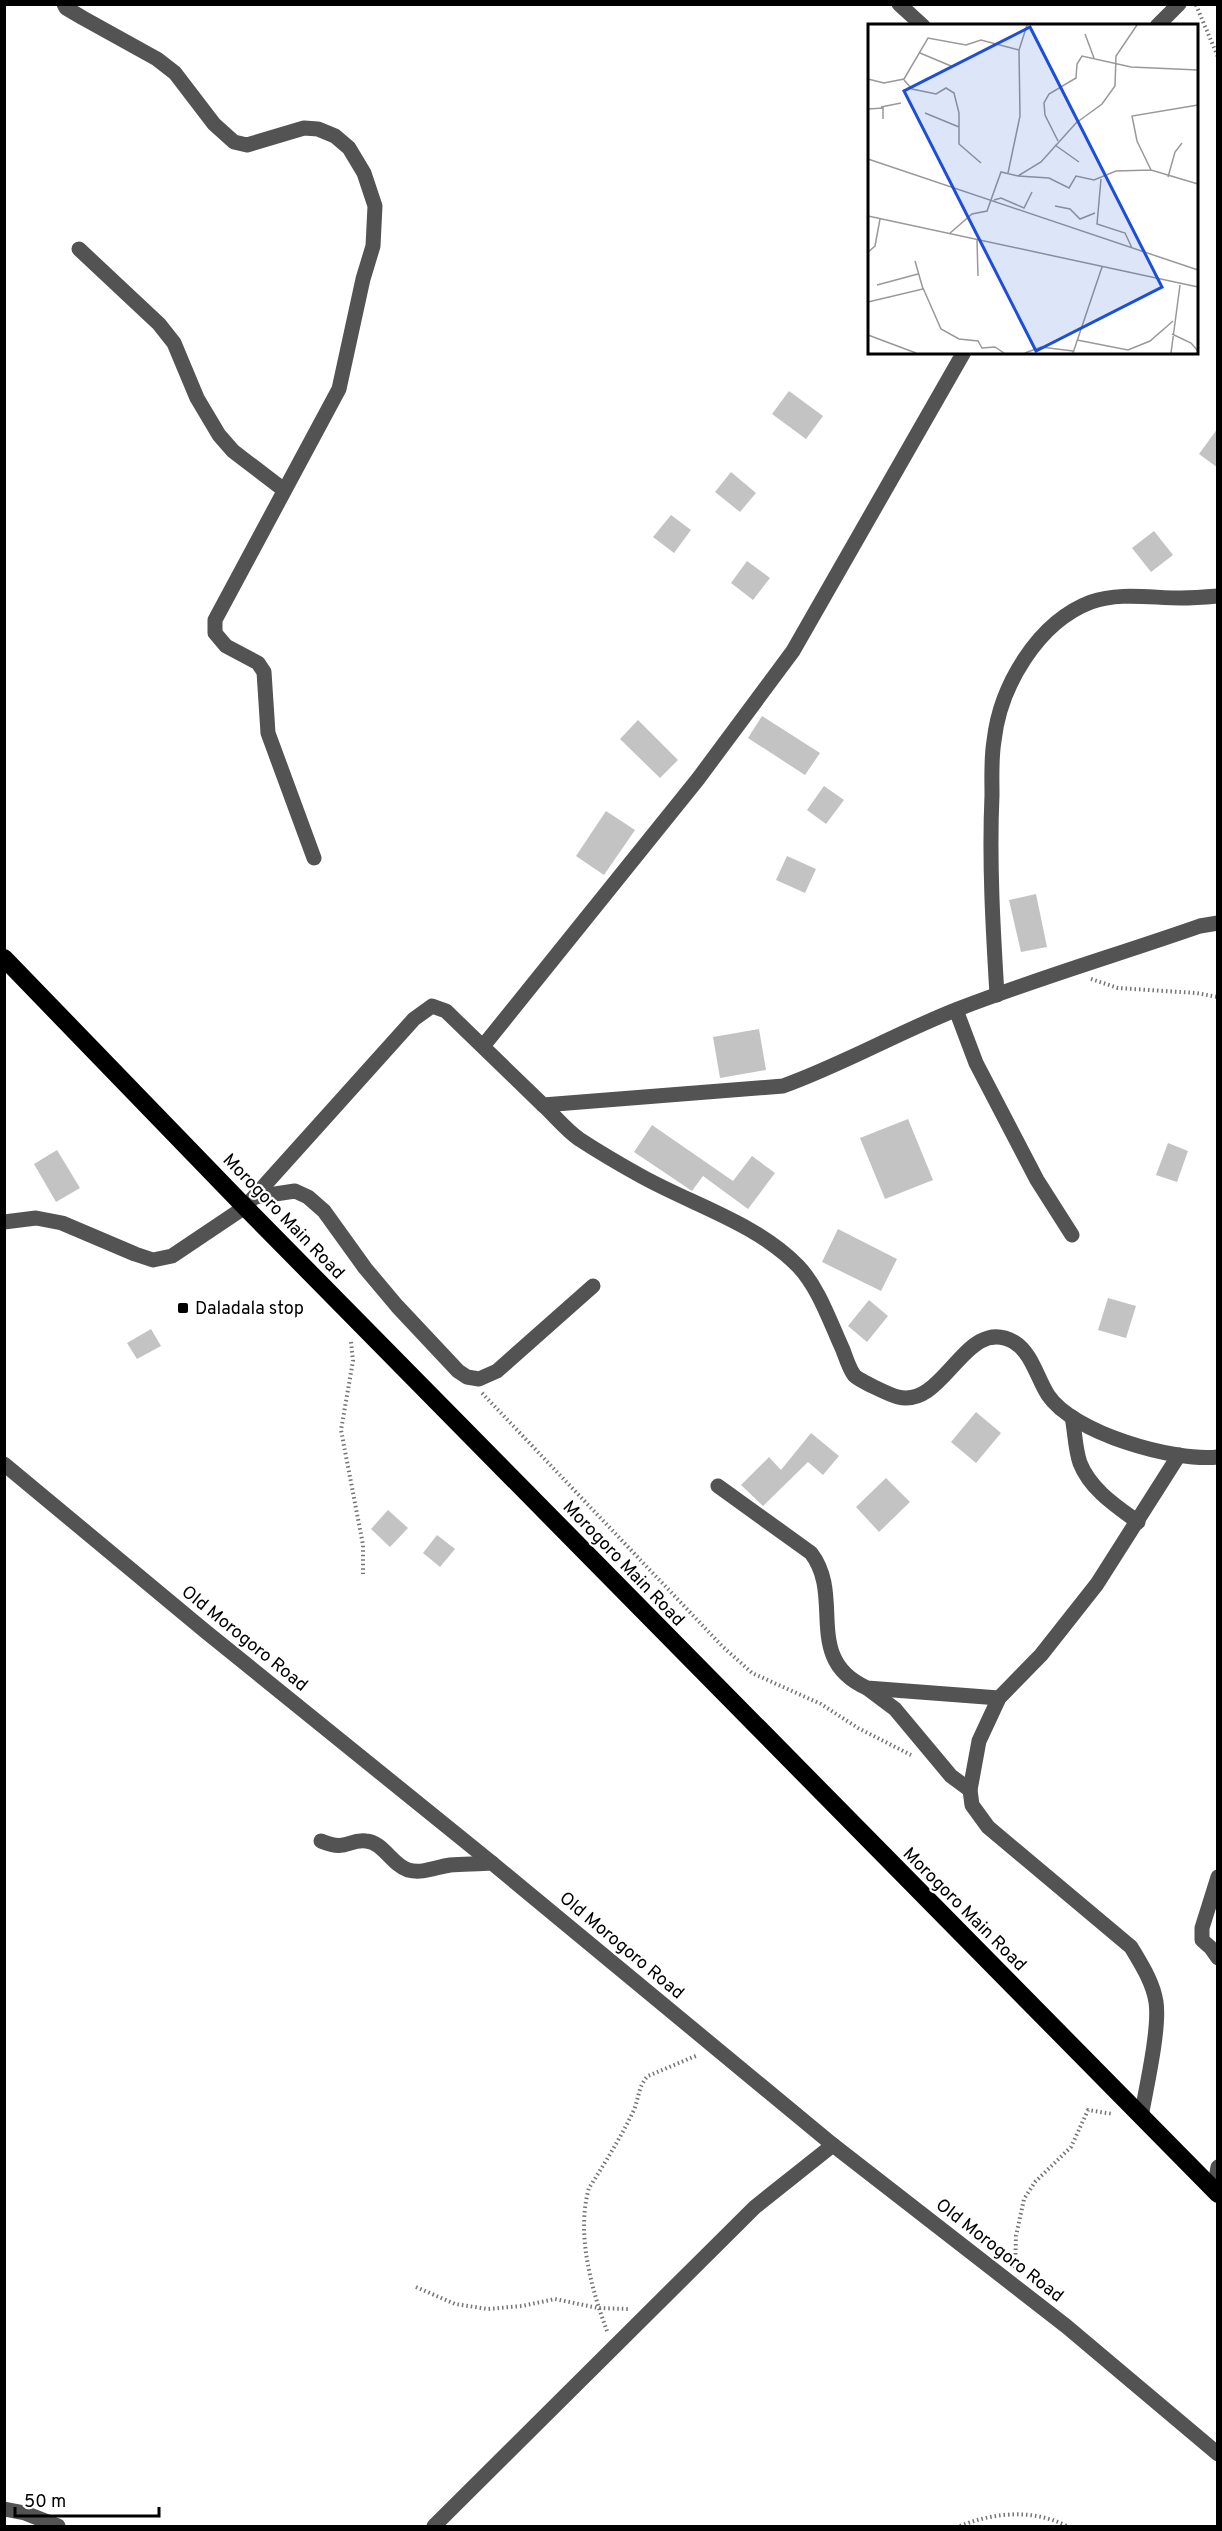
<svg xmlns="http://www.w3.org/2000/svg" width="1222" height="2531" viewBox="0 0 1222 2531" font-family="Overpass,sans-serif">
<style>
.building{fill:#c3c3c3}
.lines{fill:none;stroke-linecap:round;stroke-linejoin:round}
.path{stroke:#757575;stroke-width:4;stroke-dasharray:1.5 3;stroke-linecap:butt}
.minor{stroke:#535353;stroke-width:15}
.highway{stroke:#000;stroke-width:18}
.poi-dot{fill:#000;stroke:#fff;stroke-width:2}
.labels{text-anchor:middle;stroke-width:4.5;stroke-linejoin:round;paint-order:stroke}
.street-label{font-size:18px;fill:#000;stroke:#fff}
.poi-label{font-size:18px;fill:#000;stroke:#fff;text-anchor:start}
.inset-road{fill:none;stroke:#999;stroke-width:1.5}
.view{fill:#1d4ed8;fill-opacity:0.15;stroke:#1d4ed8;stroke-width:3}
.inset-edge{fill:none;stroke:#000;stroke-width:3}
</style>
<rect width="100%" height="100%" fill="#fff"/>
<!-- building -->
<g class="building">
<polygon points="789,391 823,416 806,439 772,414"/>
<polygon points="1218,428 1218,468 1199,454"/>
<polygon points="731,472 756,493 740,512 715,492"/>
<polygon points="671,515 691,530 674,553 653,537"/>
<polygon points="1154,531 1173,555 1151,572 1132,548"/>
<polygon points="747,561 770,578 753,600 731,583"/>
<polygon points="762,716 820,753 805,775 748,738"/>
<polygon points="638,720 678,760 660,778 620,739"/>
<polygon points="824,786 844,800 826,824 807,810"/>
<polygon points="606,811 635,830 604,875 576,856"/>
<polygon points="787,856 816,869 805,893 776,880"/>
<polygon points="1036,894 1047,947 1021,952 1009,900"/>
<polygon points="759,1029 766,1070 720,1078 713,1037"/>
<polygon points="908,1119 933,1180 885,1199 860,1138"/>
<polygon points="652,1125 733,1181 752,1156 775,1173 748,1209 703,1176 692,1191 634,1152"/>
<polygon points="1168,1143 1188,1151 1177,1182 1156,1175"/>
<polygon points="57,1150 80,1188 56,1202 34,1164"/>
<polygon points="838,1229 897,1259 881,1291 822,1262"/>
<polygon points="1108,1298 1136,1306 1126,1338 1098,1330"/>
<polygon points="869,1300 888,1316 867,1342 848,1326"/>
<polygon points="151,1329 161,1346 137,1359 127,1343"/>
<polygon points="976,1412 1001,1433 976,1463 951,1442"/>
<polygon points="811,1433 839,1456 823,1475 808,1462 763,1506 741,1485 769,1457 781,1470"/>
<polygon points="886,1478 910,1502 879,1532 856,1507"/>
<polygon points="388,1510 408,1528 390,1547 371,1529"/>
<polygon points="437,1535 455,1549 440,1567 423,1553"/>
</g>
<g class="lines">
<!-- path -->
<g class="path">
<polyline points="1196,5 1218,57"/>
<polyline points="1091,979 1118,988 1196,993 1218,997"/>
<polyline points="351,1342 353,1361 341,1430 363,1545 363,1574"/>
<polyline points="482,1393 722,1646 752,1673 821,1704 858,1728 911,1755"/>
<polyline points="1015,2268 1016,2236 1024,2199 1035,2182 1071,2147 1088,2110 1113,2114"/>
<polyline points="416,2287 455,2304 488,2309 522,2306 555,2299 598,2308 628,2309"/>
<path d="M 607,2331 C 591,2288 576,2233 589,2188 C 605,2163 621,2137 634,2110 C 639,2098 638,2086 648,2076 L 698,2055"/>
<path d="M 960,2526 C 995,2512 1033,2509 1067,2526"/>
</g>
<!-- minor -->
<g class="minor">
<polyline points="64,4 66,8 83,18 157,59 175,73 214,124 234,142 247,145 304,128 318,129 335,136 349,148 364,173 375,206 373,246 363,279 339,389 215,620 215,633 226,646 258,663 264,672 268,733 314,858"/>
<polyline points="899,4 923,26"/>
<polyline points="1157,26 1179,4"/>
<polyline points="79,249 159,324 174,343 197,398 219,435 233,451 284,490"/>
<path d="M 997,995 C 993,928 989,862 992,795 C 992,777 991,759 994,741 C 1000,686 1038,622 1091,602 C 1119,592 1152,598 1181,598 C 1193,598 1206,597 1218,596"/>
<polyline points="956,1010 976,1063 1037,1180 1072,1235"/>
<polyline points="484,1045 698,779 793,651 964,352"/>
<path d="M 543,1105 C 555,1116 566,1130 579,1139 C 599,1152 621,1165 641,1176 C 693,1205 756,1223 798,1266 C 819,1288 830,1322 843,1350 C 846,1358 849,1368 854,1375 C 858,1380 890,1395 898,1397 C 945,1409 965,1314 1014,1342 C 1032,1353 1037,1378 1048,1395 C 1073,1433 1174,1462 1218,1457"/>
<polyline points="255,1197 295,1191 308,1197 324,1211 365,1268 397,1306 458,1371 467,1377 479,1379 497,1371 593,1286"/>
<path d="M 4,1222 L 36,1218 L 62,1223 L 135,1254 L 153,1260 L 172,1256 L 245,1207 L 414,1019 L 432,1006 L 446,1011 L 543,1105 L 783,1086 C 844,1064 899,1032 958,1009 C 1038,978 1120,954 1200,926 L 1218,923"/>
<path d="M 1072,1417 C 1075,1431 1075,1449 1080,1463 C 1090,1489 1116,1506 1138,1522"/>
<polyline points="4,1464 205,1631 492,1863 833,2145 1066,2326 1218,2454"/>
<path d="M 718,1486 L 811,1553 C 845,1597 802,1659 867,1688 L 999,1698"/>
<polyline points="867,1688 895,1709 951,1776 970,1790"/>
<path d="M 321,1841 C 348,1852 347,1839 366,1841 C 383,1842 392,1865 408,1870 C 423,1874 436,1867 450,1865 C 464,1864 478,1864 492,1863"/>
<polyline points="1218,1877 1202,1928 1202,1940 1211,1948 1218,1958"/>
<path d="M 1141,2117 C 1146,2089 1160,2028 1156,2002 C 1153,1982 1141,1964 1131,1947 L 988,1827 L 972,1805 L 970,1790 L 979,1741 L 999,1698 L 1041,1655 L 1097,1584 L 1179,1455"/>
<polyline points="1214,2191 1218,2167"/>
<polyline points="4,2509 25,2513 58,2526"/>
<polyline points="434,2526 755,2207 833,2145"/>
</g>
<!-- highway -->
<polyline class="highway" points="4,958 245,1207 1218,2194"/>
</g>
<!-- markers -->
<rect class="poi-dot" x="177" y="1302" width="12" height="12" rx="3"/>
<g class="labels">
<!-- street labels -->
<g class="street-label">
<text transform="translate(284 1216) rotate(46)" y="6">Morogoro Main Road</text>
<text transform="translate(624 1563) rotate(46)" y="6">Morogoro Main Road</text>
<text transform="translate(245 1638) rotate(39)" y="6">Old Morogoro Road</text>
<text transform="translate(965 1909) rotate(45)" y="6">Morogoro Main Road</text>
<text transform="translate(622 1945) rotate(40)" y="6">Old Morogoro Road</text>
<text transform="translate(1000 2250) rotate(38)" y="6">Old Morogoro Road</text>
</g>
<!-- poi labels -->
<g class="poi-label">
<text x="195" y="1314">Daladala stop</text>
</g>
</g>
<!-- overview -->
<g transform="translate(868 24)">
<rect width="330" height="330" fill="#fff"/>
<path class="inset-road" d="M 217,10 L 226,34M 52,29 L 83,42M 0,55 L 16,59 L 36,55 L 60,14 L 98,21 L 113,16 L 151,26M 36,56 L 44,65 L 68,70 L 78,64 L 86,69 L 91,89 L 91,120 L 113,139M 13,83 L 33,79M 0,85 L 15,84 L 15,95M 57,89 L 91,103M 190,117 L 177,91 L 176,79 L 181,70 L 208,54 L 209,40 L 214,32 L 263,43 L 330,46M 187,121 L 211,138M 0,135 L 330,246M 283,146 L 269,117 L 264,92 L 330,81M 140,149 L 152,92 L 151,26 L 159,1M 150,152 L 181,154 L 201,164 L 208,152 L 226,156 L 248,147 L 283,146 L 330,160M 300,153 L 307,128 L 314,119M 233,155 L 229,200 L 257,209 L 264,224M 126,176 L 133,174 L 156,184 L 164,168M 187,182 L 202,185 L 212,195 L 227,189M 0,192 L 330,263M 81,210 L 104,190 L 119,187 L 133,148 L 150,152 L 173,138 L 208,99 L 234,80 L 247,62 L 248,32 L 269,1M 109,216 L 110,252M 0,228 L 7,222 L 12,195M 9,261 L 50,250M 55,264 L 73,305 L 91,315 L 110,317 L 114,324 L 127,323 L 136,329M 0,278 L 55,265 L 47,237M 304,310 L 323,319 L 330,327M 0,311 L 48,329M 209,316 L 260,326 L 282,317 L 305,297M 157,329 L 173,323 L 205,327M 205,329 L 234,243M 303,329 L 312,261"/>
<path class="view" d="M 162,3 L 294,263 L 168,327 L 36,67 Z"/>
<rect width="330" height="330" class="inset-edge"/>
</g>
<!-- border -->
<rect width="1222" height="2531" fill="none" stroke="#000000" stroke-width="12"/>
<!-- scale -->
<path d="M15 2507v9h144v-9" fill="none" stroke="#000000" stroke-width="3"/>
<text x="24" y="2507" font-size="18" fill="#000000" stroke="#ffffff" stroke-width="4.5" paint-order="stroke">50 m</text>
</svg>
